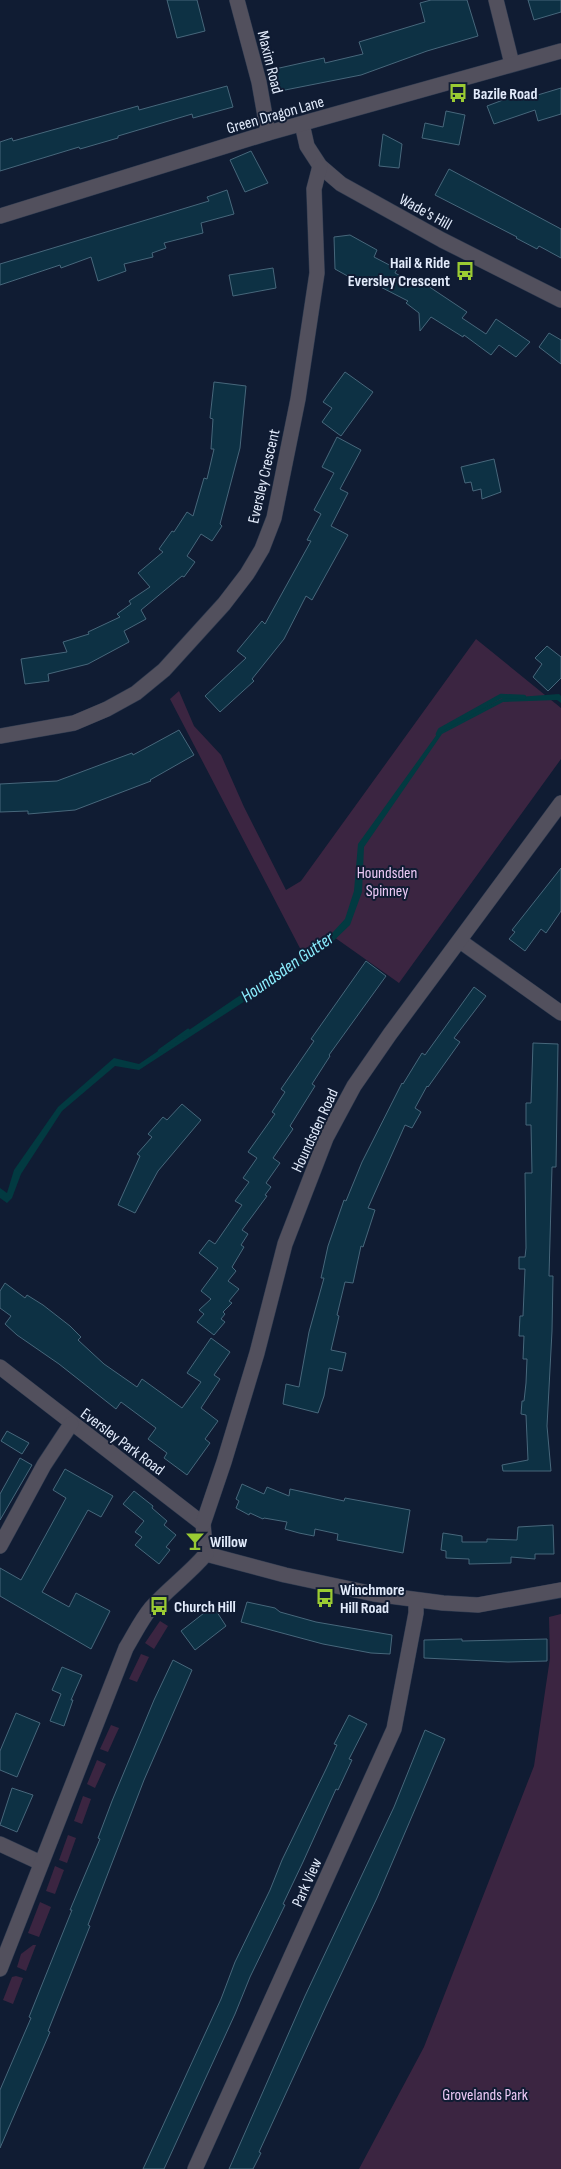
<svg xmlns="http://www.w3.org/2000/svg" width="561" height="2169" viewBox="0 0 561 2169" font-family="'Sofia Sans Condensed',sans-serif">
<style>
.green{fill:#3b2541}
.water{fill:#023a41}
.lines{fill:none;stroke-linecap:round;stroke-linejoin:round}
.stream{stroke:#023a41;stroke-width:4.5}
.building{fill:#0d3144;stroke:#47677b}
.minor-casing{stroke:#2d394f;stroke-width:16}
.minor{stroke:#52505d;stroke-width:15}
.labels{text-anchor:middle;stroke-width:4;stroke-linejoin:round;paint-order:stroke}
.street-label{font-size:16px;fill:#e2ebfb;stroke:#101c33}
.poi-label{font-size:16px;font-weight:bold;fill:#e2ebfb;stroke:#101c33;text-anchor:start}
.park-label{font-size:16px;fill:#ecc9f6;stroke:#101c33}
.water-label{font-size:18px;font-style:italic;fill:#8beefe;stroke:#101c33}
</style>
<rect width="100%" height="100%" fill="#101c33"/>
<!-- green -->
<g class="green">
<polygon points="476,639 561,708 561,759 399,983 334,937 303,954 170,699 179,691 194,726 221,755 244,807 286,890 301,881"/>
<polygon points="561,1614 561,2169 359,2169 424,2047 534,1766 550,1658 549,1617"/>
<polygon points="160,1621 168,1626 154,1649 145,1643"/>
<polygon points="141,1654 149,1657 137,1682 129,1679"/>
<polygon points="111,1725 119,1728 108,1752 100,1749"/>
<polygon points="97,1760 106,1764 95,1788 87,1784"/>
<polygon points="83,1796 91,1799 82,1824 74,1821"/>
<polygon points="68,1835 76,1838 67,1863 59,1860"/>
<polygon points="55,1866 64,1870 55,1894 46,1891"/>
<polygon points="40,1902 51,1907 39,1937 28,1933"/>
<polygon points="33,1945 36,1945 26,1971 17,1967 21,1954"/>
<polygon points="16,1976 23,1978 13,2004 3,2000 12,1977"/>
</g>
<!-- water -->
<polygon class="water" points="559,694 561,696 561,703 557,700 503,702 442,734 364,847 362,892 350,925 325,949 139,1070 115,1066 62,1111 21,1174 12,1198 7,1203 0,1198 0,1188 7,1193 14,1170 58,1107 114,1058 139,1064 236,998 321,945 345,919 354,891 358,844 440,730 503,698"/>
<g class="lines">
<!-- stream -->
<g class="stream">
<polyline points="438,734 440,730 501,696 524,697"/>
<polyline points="160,1051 188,1031"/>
</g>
</g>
<!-- building -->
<g class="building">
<polygon points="167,0 197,0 205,31 177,38"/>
<polygon points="431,0 467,0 478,36 427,51 361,75 280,91 275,69 324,58 325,63 363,54 359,42 425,22 420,3"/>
<polygon points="528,0 561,0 561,12 534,20"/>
<polygon points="227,86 233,107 193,118 192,114 118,136 118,138 80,149 79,147 0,171 0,142 12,138 13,141 138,106 139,110"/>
<polygon points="561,88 561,114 538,121 535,110 494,124 487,106 519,94 521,100"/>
<polygon points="446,111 465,115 459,145 422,138 425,123 443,127"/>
<polygon points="383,134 402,144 399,168 379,166"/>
<polygon points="251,151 268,183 245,192 230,160"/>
<polygon points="449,169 561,229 561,258 539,246 537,249 516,238 517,237 435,195"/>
<polygon points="227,190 234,214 201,223 203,233 164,243 166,248 152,253 153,257 124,264 126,271 98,281 91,257 61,268 60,265 0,285 0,264 209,201 207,197"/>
<polygon points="350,235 377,250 374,257 397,269 395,273 419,286 422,282 467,312 462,318 486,334 496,319 530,342 516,357 499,345 491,355 464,335 463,337 431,317 420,331 419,313 406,303 408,301 363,278 360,283 335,269 334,237"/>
<polygon points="273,268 276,288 233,296 229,275"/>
<polygon points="549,333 561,340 561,364 539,347"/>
<polygon points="345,372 373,392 341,436 322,422 332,408 323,402"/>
<polygon points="214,382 246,386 240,448 220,524 222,526 212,541 201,534 187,556 195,562 184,577 182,576 141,610 146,619 124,631 129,642 88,664 48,674 49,681 25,684 21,659 67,652 63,642 89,634 88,632 120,617 117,614 131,604 129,601 150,587 138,573 163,552 159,549 172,531 174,532 187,512 193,516 204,478 207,479 214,449 211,449 213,419 210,418"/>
<polygon points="337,437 361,450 340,489 348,493 331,526 348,535 312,600 306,596 284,639 252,679 254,681 220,712 205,696 246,658 237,651 262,621 265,624 311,541 307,540 321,514 314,510 334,473 322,467"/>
<polygon points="494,459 501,492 482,499 481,489 473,491 471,482 465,483 461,467"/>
<polygon points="547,646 561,657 561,678 548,691 533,677 542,664 535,658"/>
<polygon points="179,730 194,755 150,780 151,781 75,810 28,814 28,811 0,812 0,784 57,781 132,753 133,755"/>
<polygon points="561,868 561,911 546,933 541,929 525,951 509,939 515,932 512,930"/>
<polygon points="366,961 386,976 329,1055 330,1056 312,1084 315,1086 290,1126 293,1129 273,1158 280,1163 266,1183 271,1187 265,1195 267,1196 242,1230 248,1234 241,1245 244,1247 232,1267 236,1271 228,1281 239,1289 229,1301 232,1303 223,1312 225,1314 221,1319 225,1322 214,1335 197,1322 204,1314 199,1310 211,1299 201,1291 218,1268 199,1253 209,1240 215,1244 242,1205 235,1201 249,1182 243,1178 257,1158 248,1152 275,1114 272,1112 285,1092 281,1089 314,1041 311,1039"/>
<polygon points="474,987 486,996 454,1038 460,1042 428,1087 427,1086 415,1108 421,1112 412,1128 405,1125 368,1208 375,1210 363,1247 361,1246 353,1283 345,1282 337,1315 339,1316 331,1350 346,1353 342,1371 329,1368 324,1396 318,1413 283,1404 286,1384 299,1387 309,1332 324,1278 321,1278 328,1246 344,1200 346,1201 362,1162 402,1083 403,1084 422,1053 425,1055"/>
<polygon points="533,1043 558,1044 556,1167 552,1167 549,1276 553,1276 552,1331 547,1426 551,1471 503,1471 502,1465 528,1460 526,1415 521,1414 522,1401 524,1401 526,1383 527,1359 523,1359 524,1336 519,1336 520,1316 523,1316 525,1269 519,1269 519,1257 525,1257 526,1248 525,1173 532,1173 531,1125 526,1125 526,1103 531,1103"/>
<polygon points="182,1104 201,1120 158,1171 135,1213 118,1205 140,1156 137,1154 152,1137 148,1134 163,1117 167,1120"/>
<polygon points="5,1283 25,1298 27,1295 43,1305 70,1326 81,1337 78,1340 104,1364 137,1387 142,1379 182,1408 201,1382 187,1373 211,1338 230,1352 214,1375 220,1379 201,1408 218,1421 205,1439 210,1443 187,1475 164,1458 167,1453 148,1439 156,1428 121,1402 116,1409 59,1364 17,1335 5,1324 11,1316 0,1308 0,1291"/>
<polygon points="7,1431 29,1443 22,1454 1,1441"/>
<polygon points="20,1458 32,1465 0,1520 0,1494"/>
<polygon points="65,1469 113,1496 101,1517 88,1510 42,1592 69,1607 76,1593 110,1611 91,1649 0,1596 0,1568 21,1580 66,1498 53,1490"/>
<polygon points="242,1484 264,1494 267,1487 289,1496 290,1489 344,1501 345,1498 410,1510 403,1553 337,1540 338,1534 315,1529 314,1536 299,1533 285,1529 287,1522 264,1518 263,1519 250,1513 249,1515 236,1508 239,1501 236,1499"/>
<polygon points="134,1491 153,1506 152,1508 167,1521 164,1525 176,1535 166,1547 170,1550 159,1564 135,1545 142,1537 135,1532 144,1521 123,1504"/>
<polygon points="553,1525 554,1554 535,1554 535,1559 511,1557 511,1563 469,1564 469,1559 446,1558 446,1551 441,1550 443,1533 462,1536 462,1542 487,1542 487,1539 517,1540 518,1527"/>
<polygon points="247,1602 275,1608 280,1612 316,1622 392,1635 390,1654 371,1653 323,1644 241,1622"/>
<polygon points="213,1606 226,1626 195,1650 181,1631"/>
<polygon points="462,1639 462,1641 547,1639 547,1661 508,1662 424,1658 424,1640"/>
<polygon points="173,1660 192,1670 144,1780 88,1925 90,1926 48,2031 50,2032 0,2148 0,2090 31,2018 29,2017 72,1910 70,1910 100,1839 98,1838 112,1801 154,1700"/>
<polygon points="62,1667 82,1675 71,1700 73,1700 64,1726 50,1721 61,1694 52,1690"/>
<polygon points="16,1713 40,1723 17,1777 0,1770 0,1751"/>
<polygon points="349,1715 367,1724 349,1759 352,1760 338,1790 336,1789 303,1862 283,1904 285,1905 250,1977 235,2014 164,2169 143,2169 221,1999 235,1962 270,1890 282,1860 327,1767 337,1745 334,1744"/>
<polygon points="425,1730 445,1739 377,1898 326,2006 259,2152 261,2153 253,2169 229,2169 305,1996 394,1807"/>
<polygon points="12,1788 33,1795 17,1832 0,1825"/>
</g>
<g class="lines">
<!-- minor casing -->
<g class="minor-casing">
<g id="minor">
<polyline points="237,0 259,82 268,133"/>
<polyline points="496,0 512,64"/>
<polyline points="302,124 307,146 320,166 341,184 442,240 561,300"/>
<polyline points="0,216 268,133 561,51"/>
<polyline points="0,736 74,723 107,709 136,693 164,670 224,604 247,574 262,549 274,518 298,399 317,273 314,189 320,166"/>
<polyline points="460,941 561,1013"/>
<polyline points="0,1367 203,1524 206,1554"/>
<polyline points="203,1524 224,1462 257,1353 285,1244 326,1138 354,1086 390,1034 561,803"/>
<polyline points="0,1546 44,1465 71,1424"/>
<polyline points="206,1554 285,1575 374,1594 443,1603 478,1605 561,1590"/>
<polyline points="0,1844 41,1863"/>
<path d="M 0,1969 L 126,1648 C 134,1635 141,1620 151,1608 C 168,1589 189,1574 206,1554"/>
<polyline points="195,2169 394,1729 416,1613 416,1600"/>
</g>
</g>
<!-- minor -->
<use href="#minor" class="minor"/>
</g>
<!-- icons -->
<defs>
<g id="bus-bare" transform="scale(1.5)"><path d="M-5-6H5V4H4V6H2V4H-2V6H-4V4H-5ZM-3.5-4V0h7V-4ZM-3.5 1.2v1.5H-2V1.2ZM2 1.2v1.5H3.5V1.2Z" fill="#9bcb33" stroke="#101c33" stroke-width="2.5" paint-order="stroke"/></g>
<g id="bar-bare" transform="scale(1.5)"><path d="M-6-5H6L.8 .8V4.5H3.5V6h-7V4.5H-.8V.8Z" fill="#9bcb33" stroke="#101c33" stroke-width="2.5" paint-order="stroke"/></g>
</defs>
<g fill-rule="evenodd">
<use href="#bus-bare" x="458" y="93"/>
<use href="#bus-bare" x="465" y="271"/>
<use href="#bar-bare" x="195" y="1541"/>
<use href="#bus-bare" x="325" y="1598"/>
<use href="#bus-bare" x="159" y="1606"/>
</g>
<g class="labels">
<!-- street labels -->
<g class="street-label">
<text transform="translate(271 62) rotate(76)" y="6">Maxim Road</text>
<text transform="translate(275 114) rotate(-16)" y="6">Green Dragon Lane</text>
<text transform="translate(426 211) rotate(29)" y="6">Wade's Hill</text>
<text transform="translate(263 476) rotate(-77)" y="6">Eversley Crescent</text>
<text transform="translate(314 1130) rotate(-65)" y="6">Houndsden Road</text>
<text transform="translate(123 1441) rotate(37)" y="6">Eversley Park Road</text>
<text transform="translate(306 1882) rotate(-66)" y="6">Park View</text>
</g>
<!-- poi labels -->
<g class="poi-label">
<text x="473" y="99">Bazile Road</text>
<text x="450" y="268" text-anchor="end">Hail &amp; Ride<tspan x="450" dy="18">Eversley Crescent</tspan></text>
<text x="210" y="1547">Willow</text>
<text x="340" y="1595">Winchmore<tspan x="340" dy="18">Hill Road</tspan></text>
<text x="174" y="1612">Church Hill</text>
</g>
<!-- park labels -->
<g class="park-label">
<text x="387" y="878">Houndsden<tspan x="387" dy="18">Spinney</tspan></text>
<text x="485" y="2100">Grovelands Park</text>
</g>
<!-- water labels -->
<g class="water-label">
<text transform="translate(287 967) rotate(-35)" y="6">Houndsden Gutter</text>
</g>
</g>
</svg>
